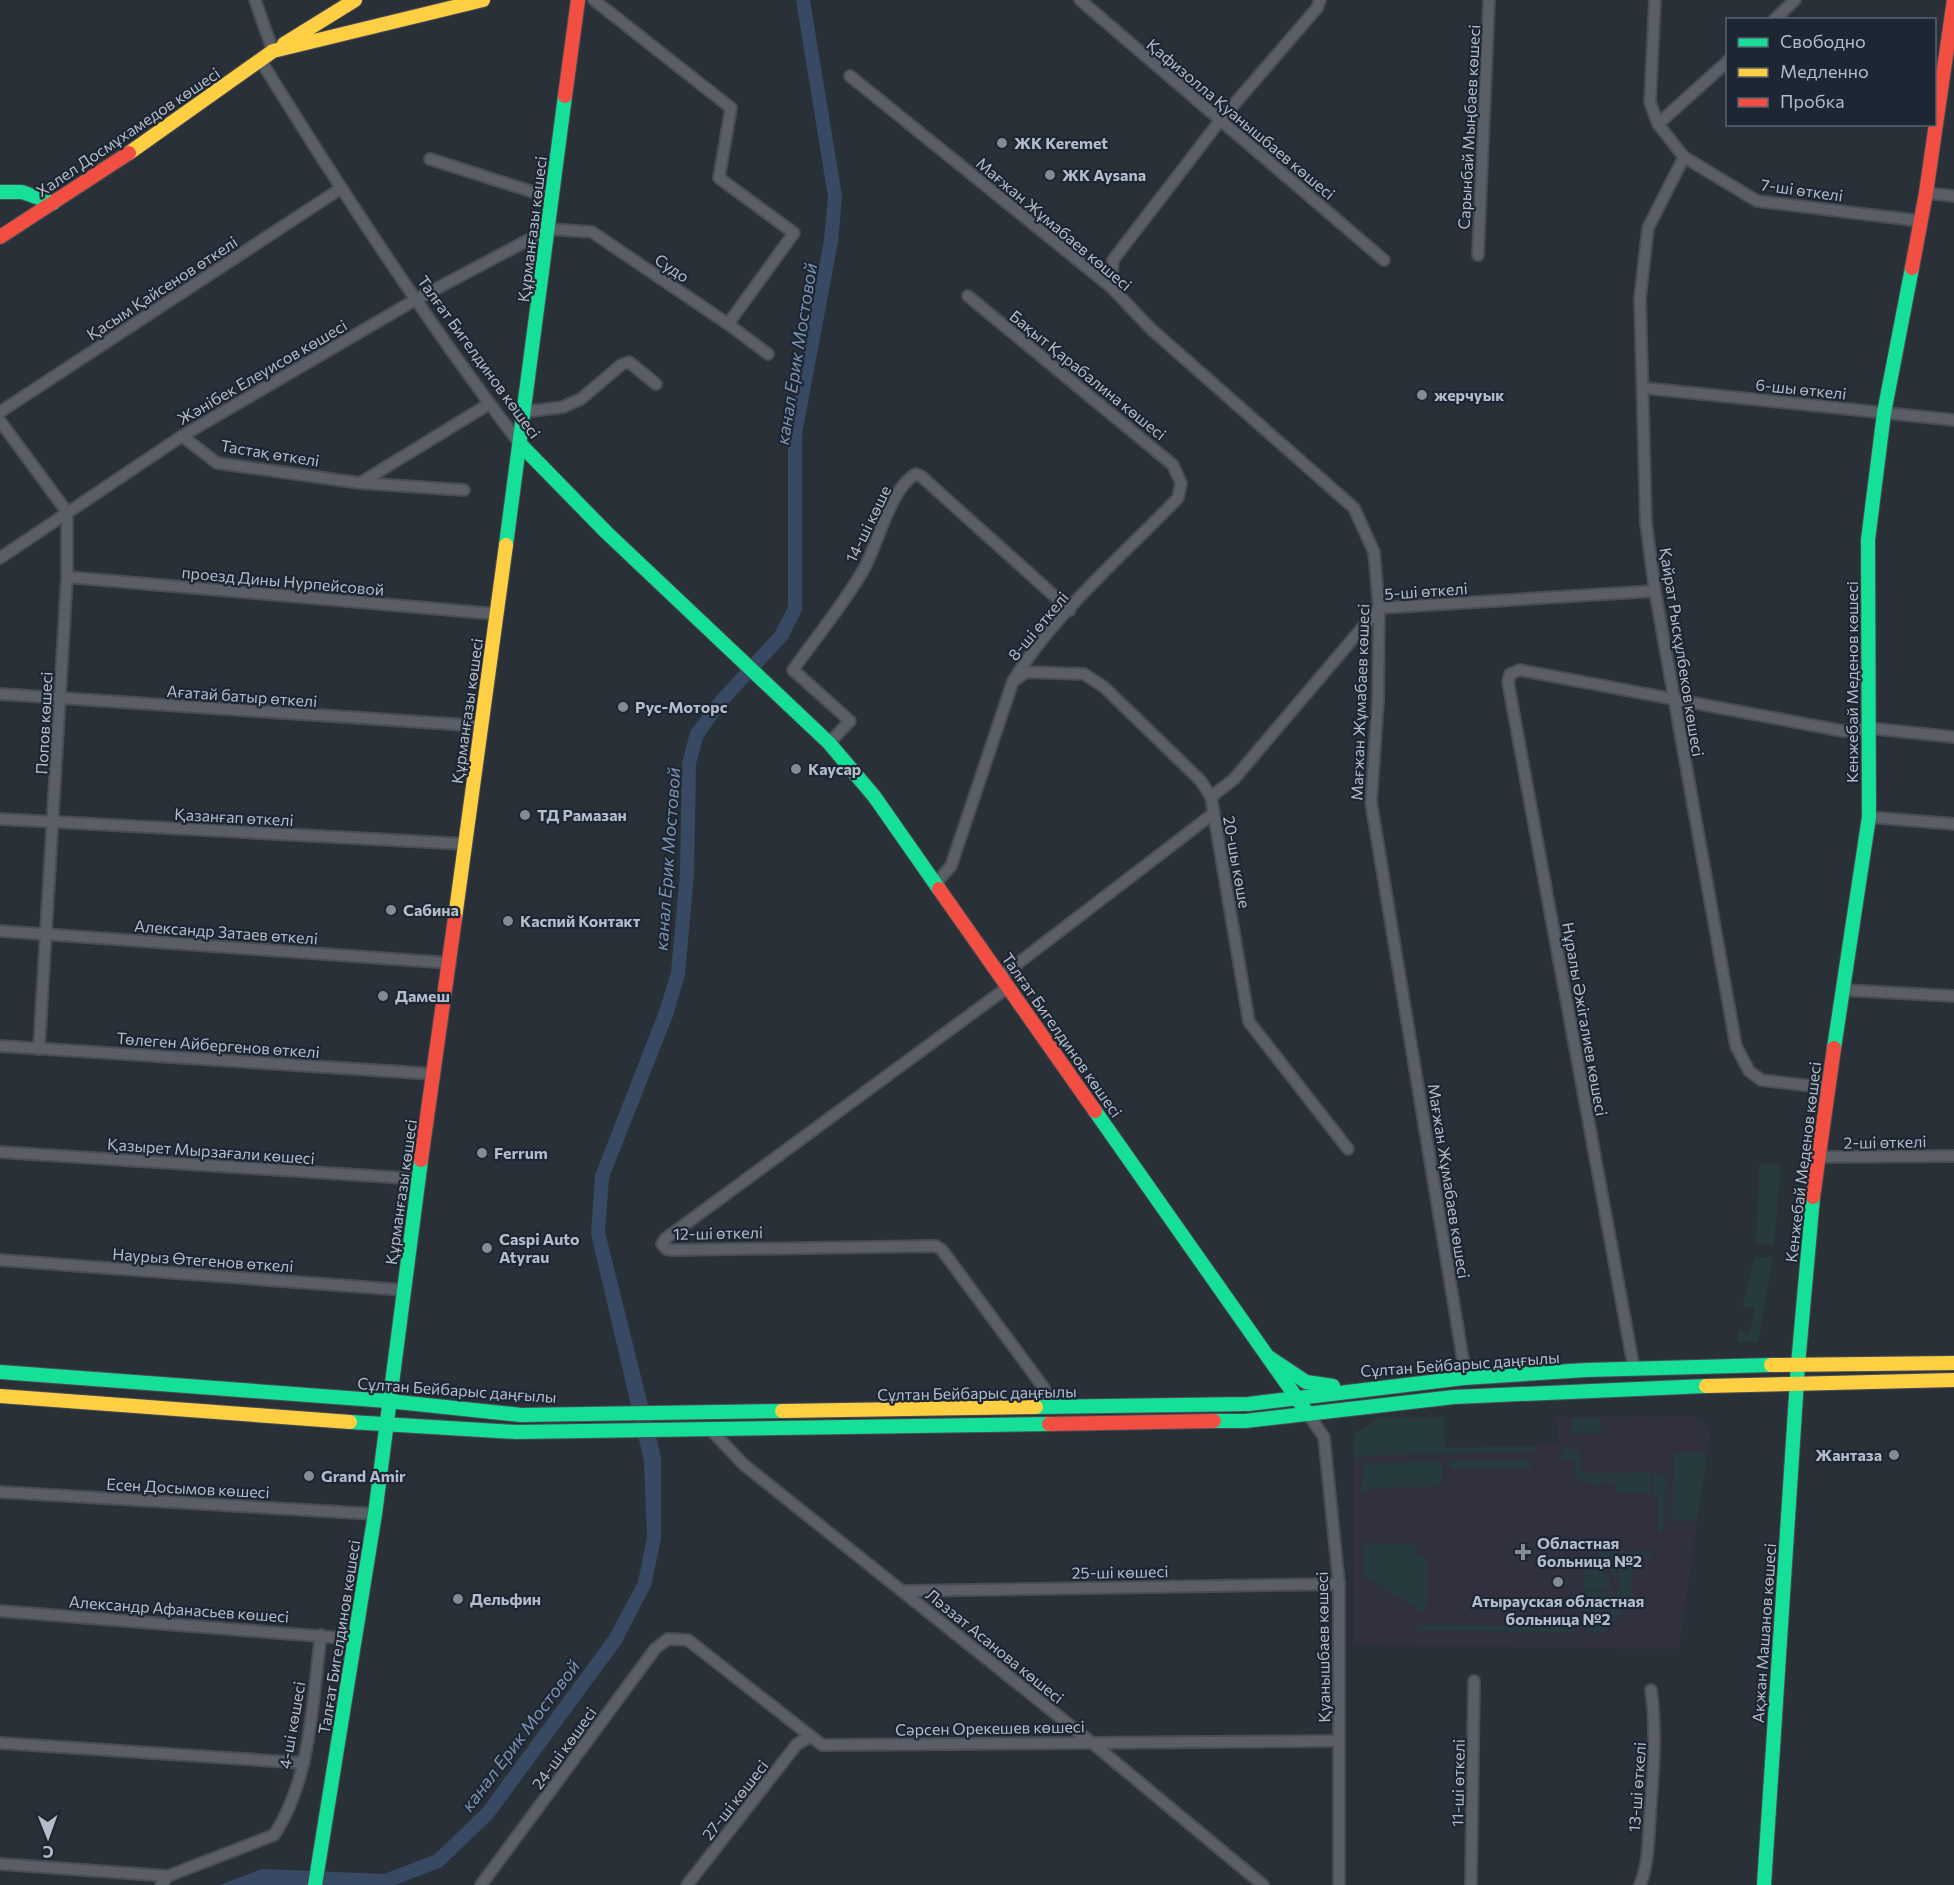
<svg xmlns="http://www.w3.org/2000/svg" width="1954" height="1885" viewBox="0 0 1954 1885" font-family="Commissioner,sans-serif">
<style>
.medical{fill:#31303e}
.green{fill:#273a3e}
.water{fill:#384963}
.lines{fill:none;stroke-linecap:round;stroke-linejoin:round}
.street-casing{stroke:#484c53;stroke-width:14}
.fast-casing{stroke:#484c53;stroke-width:16}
.slow-casing{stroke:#484c53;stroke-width:16}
.jam-casing{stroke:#484c53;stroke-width:16}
.street{stroke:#5a5e66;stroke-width:10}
.fast{stroke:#16e098;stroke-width:14}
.slow{stroke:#ffcf43;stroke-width:14}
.jam{stroke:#f24e42;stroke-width:14}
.poi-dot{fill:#848b96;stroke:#1d2633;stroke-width:2}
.labels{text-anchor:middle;stroke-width:4.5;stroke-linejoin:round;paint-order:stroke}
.street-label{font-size:16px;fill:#b4bcc9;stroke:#1d2633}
.poi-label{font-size:16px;font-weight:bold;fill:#b4bcc9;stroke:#1d2633;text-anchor:start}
.water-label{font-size:18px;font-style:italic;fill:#7c92b1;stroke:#1d2633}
</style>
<rect width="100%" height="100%" fill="#2a3038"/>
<!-- medical -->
<polygon class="medical" points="1694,1416 1711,1428 1679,1649 1354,1645 1354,1434 1379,1418 1444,1417 1445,1448 1558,1445 1558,1417"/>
<!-- green -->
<g class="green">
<polygon points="1759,1163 1781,1165 1774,1245 1756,1244"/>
<polygon points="1755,1257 1773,1257 1758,1342 1737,1341 1738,1332 1750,1333 1755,1308 1743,1306"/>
<polygon points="1444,1417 1445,1448 1536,1446 1535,1450 1532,1452 1358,1456 1354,1459 1354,1434 1379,1418"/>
<polygon points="1572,1418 1601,1418 1602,1433 1572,1433"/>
<path d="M 1562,1445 L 1579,1451 L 1581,1473 L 1650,1472 L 1650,1493 L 1617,1493 L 1615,1485 C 1608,1481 1602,1481 1596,1486 L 1575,1478 L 1574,1460 L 1557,1460 L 1557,1454 L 1562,1454 Z"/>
<polygon points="1679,1452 1707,1453 1697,1521 1672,1520 1674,1455"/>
<polygon points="1530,1460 1533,1464 1530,1469 1452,1469 1450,1465 1452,1461"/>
<polygon points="1437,1461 1442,1465 1442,1482 1437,1487 1373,1488 1361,1494 1363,1464"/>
<polygon points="1653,1472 1666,1475 1665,1528 1658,1535 1658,1498 1653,1493"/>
<polygon points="1369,1543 1415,1544 1417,1552 1427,1560 1427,1605 1422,1612 1417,1613 1417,1608 1363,1576 1362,1549"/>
<polygon points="1600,1551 1616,1551 1616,1579 1596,1560"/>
<polygon points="1619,1551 1651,1551 1652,1558 1632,1559 1632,1603 1614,1622 1603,1614 1618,1592"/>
<polygon points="1594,1562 1610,1579 1610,1590 1583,1590 1583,1565"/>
<polygon points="1583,1592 1614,1592 1601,1613 1583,1613"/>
<polygon points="1583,1615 1601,1615 1613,1624 1604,1632 1590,1633 1583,1626"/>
<polygon points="1418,1624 1573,1627 1578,1633 1418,1630"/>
</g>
<!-- water -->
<polygon class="water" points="796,0 810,0 842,196 838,242 802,434 802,610 787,640 725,707 703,738 696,764 694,874 685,975 673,1016 609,1178 605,1232 661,1457 661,1539 651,1586 621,1644 493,1818 442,1867 395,1885 220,1885 262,1869 384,1874 434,1855 482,1809 609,1636 638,1582 647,1537 644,1461 591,1234 595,1175 659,1011 671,972 680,873 682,763 690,732 714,699 775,632 788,607 788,432 824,240 828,197"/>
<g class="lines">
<!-- street casing -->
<g class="street-casing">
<g id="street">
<polyline points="255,0 273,51"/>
<polyline points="594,0 731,108 719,178 794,233 728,324"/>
<polyline points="1080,0 1384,260"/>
<polyline points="1655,0 1650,102 1658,124 1684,157 1757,201 1921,221"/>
<polyline points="1774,20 1795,0"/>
<path d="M 261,61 C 342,192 426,321 520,444"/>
<polyline points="850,76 1111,287 1151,329 1354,508 1374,552 1379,608 1378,701 1371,802 1466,1378"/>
<polyline points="1658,124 1728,61"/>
<polyline points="1684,157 1648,228 1640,298 1646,523 1655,591 1736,1046 1749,1071 1761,1080 1828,1088"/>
<polyline points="430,159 552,198"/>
<polyline points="1926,193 1954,196"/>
<polyline points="1478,255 1489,0"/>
<polyline points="1111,287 1113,260 1219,122 1317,8 1320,0"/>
<polyline points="1644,388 1954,420"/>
<polyline points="0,412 340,189"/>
<polyline points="524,412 563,407 581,399 621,365 629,362 656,384"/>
<polyline points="0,421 67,512 67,577 39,1049"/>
<polyline points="182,436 217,463 360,483 464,490"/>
<polyline points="360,483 489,404"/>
<polyline points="0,558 182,436 415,300 549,229 592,232 728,324 768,354"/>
<polyline points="67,577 497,614"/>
<polyline points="1015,680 1026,672 1084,674 1104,687 1201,781 1211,797 1249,1022 1348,1149"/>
<polyline points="0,694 482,726"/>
<path d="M 829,743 L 850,721 L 793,670 C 816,637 845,603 865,567 C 878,543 891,487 916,474 L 922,477 L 1070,610"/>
<polyline points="1211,797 1234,779 1379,608 1655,591"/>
<polyline points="1869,817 1954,824"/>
<polyline points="0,819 466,844"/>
<path d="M 936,883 L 951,866 L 1013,681 C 1050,618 1126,552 1178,498 L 1181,483 L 1173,465 L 968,296"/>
<polyline points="0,931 450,963"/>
<polyline points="1000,977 1214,813"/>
<polyline points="1008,987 665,1239 662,1244 666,1249 672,1250 936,1246 942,1250 1044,1388 1052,1408"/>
<polyline points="1843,990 1954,996"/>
<polyline points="0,1046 434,1074"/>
<polyline points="0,1152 420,1179"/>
<polyline points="1817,1157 1954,1156"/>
<polyline points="0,1260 404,1290"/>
<polyline points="1634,1369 1508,682 1510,674 1520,670 1843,731 1868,728 1954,737"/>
<polyline points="1308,1414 1324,1437 1339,1584 1339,1885"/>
<polyline points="711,1430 743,1464 1091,1742 1263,1885"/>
<polyline points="0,1492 375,1514"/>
<polyline points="902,1591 1339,1584"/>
<polyline points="0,1611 356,1639"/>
<polyline points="0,1743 304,1763"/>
<polyline points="0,1864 168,1876"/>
<path d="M 161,1885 L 168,1876 L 274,1835 C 312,1778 312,1700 321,1635"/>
<polyline points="481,1885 655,1649 668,1639 688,1640 822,1745 1339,1741"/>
<polyline points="687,1885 797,1744 810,1737"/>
<polyline points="1471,1885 1474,1681"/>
<path d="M 1640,1885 C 1649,1863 1648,1840 1650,1816 C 1653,1774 1657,1732 1651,1690"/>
</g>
</g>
<!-- fast casing -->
<g class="fast-casing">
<g id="fast">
<polyline points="0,192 22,192 53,203"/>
<polyline points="520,444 606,532 829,743 874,796 939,889"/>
<polyline points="506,545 565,96"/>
<polyline points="1834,1048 1869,817 1868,540 1884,413 1912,268"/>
<polyline points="1095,1111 1308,1414"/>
<polyline points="1270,1358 1306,1382 1333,1386"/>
<polyline points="0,1372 388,1401 521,1415 782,1411"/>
<polyline points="1036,1407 1248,1404 1464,1378 1586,1370 1771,1365"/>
<polyline points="1214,1421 1245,1421 1454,1397 1706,1386"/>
<polyline points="350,1422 516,1432 1049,1424"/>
<polyline points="315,1885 375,1514 421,1160"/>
<polyline points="1764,1885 1798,1365 1813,1197"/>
</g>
</g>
<!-- slow casing -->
<g class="slow-casing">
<g id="slow">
<polyline points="284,44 355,0"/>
<polyline points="129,153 273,51 483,0"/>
<polyline points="455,918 506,545"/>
<polyline points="1771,1365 1954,1363"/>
<polyline points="1706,1386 1954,1380"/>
<polyline points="0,1396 350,1422"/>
<polyline points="782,1411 1036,1407"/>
</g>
</g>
<!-- jam casing -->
<g class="jam-casing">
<g id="jam">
<polyline points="565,96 578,0"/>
<polyline points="0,237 129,153"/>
<polyline points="1912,268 1926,193 1954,0"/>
<polyline points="939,889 1095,1111"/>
<polyline points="421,1160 455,918"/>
<polyline points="1813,1197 1834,1048"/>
<polyline points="1049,1424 1214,1421"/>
</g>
</g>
<!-- street -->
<use href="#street" class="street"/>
<!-- fast -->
<use href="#fast" class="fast"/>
<!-- slow -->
<use href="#slow" class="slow"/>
<!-- jam -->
<use href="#jam" class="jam"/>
</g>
<!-- markers -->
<g class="poi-dot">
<circle cx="1002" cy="143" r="6"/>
<circle cx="1050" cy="175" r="6"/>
<circle cx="1422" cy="395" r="6"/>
<circle cx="623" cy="707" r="6"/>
<circle cx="796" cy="769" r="6"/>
<circle cx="525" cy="815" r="6"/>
<circle cx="391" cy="910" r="6"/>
<circle cx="508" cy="921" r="6"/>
<circle cx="383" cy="996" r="6"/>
<circle cx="482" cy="1153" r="6"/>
<circle cx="487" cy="1248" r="6"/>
<circle cx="1894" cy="1455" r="6"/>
<circle cx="309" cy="1476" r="6"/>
<path d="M1520 1543h6v6h6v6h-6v6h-6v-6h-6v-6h6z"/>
<circle cx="1558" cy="1582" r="6"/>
<circle cx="458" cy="1599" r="6"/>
</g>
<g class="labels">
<!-- street labels -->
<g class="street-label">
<text transform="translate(1241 119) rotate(40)" y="6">Қафизолла Қуанышбаев көшесi</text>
<text transform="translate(1469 127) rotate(-87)" y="6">Сарынбай Мыңбаев көшесі</text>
<text transform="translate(128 132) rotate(-34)" y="6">Халел Досмұхамедов көшесі</text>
<text transform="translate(1802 190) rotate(8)" y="6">7-ші өткелі</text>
<text transform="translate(1054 224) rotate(40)" y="6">Мағжан Жұмабаев көшесі</text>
<text transform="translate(532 229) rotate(-83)" y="6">Құрманғазы көшесі</text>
<text transform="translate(672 268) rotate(34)" y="6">Судо</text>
<text transform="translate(162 288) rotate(-33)" y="6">Қасым Қайсенов өткелі</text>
<text transform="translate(479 357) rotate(54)" y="6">Талғат Бигелдинов көшесі</text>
<text transform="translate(262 372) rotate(-30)" y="6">Жәнібек Елеуисов көшесі</text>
<text transform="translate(1088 375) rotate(39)" y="6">Бақыт Қарабалина көшесі</text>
<text transform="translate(1801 389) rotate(6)" y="6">6-шы өткелі</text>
<text transform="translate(270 453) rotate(9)" y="6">Тастақ өткелі</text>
<text transform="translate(868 524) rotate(-64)" y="6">14-ші көше</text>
<text transform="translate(283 581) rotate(5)" y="6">проезд Дины Нурпейсовой</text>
<text transform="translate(1426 591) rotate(-4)" y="6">5-ші өткелі</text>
<text transform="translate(1038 626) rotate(-50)" y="6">8-ші өткелі</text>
<text transform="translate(1682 652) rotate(81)" y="6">Қайрат Рысқұлбеков көшесі</text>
<text transform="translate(1852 682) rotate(-90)" y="6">Кенжебай Меденов көшесі</text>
<text transform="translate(242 696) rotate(4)" y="6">Ағатай батыр өткелі</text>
<text transform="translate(1360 702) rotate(-88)" y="6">Мағжан Жұмабаев көшесі</text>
<text transform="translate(467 711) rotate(-82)" y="6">Құрманғазы көшесі</text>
<text transform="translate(44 723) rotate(-87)" y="6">Попов көшесі</text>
<text transform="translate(234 817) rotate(3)" y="6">Қазанғап өткелі</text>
<text transform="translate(1237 862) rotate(80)" y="6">20-шы көше</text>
<text transform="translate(226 932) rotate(4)" y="6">Александр Затаев өткелі</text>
<text transform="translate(1585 1019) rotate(80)" y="6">Нұралы Әжiгалиев көшесi</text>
<text transform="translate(1062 1035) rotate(55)" y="6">Талғат Бигелдинов көшесі</text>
<text transform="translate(218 1045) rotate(4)" y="6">Төлеген Айбергенов өткелі</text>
<text transform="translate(1885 1142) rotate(-1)" y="6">2-ші өткелі</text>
<text transform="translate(211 1151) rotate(4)" y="6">Қазырет Мырзағали көшесі</text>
<text transform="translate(1803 1162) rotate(-83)" y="6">Кенжебай Меденов көшесі</text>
<text transform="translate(1449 1181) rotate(81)" y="6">Мағжан Жұмабаев көшесі</text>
<text transform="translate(401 1192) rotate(-82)" y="6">Құрманғазы көшесі</text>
<text transform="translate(718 1233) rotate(-1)" y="6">12-ші өткелі</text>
<text transform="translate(203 1260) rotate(4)" y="6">Наурыз Өтегенов өткелі</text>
<text transform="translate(1460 1364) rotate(-4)" y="6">Сұлтан Бейбарыс даңғылы</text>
<text transform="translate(457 1390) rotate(4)" y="6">Сұлтан Бейбарыс даңғылы</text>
<text transform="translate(977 1393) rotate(-1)" y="6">Сұлтан Бейбарыс даңғылы</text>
<text transform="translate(188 1488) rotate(3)" y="6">Есен Досымов көшесі</text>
<text transform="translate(1120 1572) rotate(-1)" y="6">25-ші көшесі</text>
<text transform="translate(179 1609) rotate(4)" y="6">Александр Афанасьев көшесі</text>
<text transform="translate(1764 1633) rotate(-86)" y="6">Ақжан Машанов көшесі</text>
<text transform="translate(339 1637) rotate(-81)" y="6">Талғат Бигелдинов көшесі</text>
<text transform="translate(995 1646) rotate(39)" y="6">Ләззат Асанова көшесі</text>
<text transform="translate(1323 1647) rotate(-91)" y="6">Қуанышбаев көшесі</text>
<text transform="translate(292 1725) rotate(-80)" y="6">4-ші көшесі</text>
<text transform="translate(990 1728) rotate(-1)" y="6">Сәрсен Орекешев көшесі</text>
<text transform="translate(564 1748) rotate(-54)" y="6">24-ші көшесі</text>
<text transform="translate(1458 1783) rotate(-89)" y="6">11-ші өткелі</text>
<text transform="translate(1637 1787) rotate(-86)" y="6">13-ші өткелі</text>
<text transform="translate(735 1800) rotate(-52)" y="6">27-ші көшесі</text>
</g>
<!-- poi labels -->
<g class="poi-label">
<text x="1014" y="149">ЖК Keremet</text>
<text x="1062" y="181">ЖК Aysana</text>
<text x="1434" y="401">жерчуык</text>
<text x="635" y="713">Рус-Моторс</text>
<text x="808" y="775">Каусар</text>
<text x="537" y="821">ТД Рамазан</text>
<text x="403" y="916">Сабина</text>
<text x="520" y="927">Каспий Контакт</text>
<text x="395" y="1002">Дамеш</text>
<text x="494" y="1159">Ferrum</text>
<text x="499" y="1245">Caspi Auto<tspan x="499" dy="18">Atyrau</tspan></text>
<text x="1882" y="1461" text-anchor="end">Жантаза</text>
<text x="321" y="1482">Grand Amir</text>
<text x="1537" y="1549">Областная<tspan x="1537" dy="18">больница №2</tspan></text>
<text x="470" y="1605">Дельфин</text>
<text x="1558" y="1607" text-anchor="middle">Атырауская областная<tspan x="1558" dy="18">больница №2</tspan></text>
</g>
<!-- water labels -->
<g class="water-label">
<text transform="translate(797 354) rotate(-81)" y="6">канал Ерик Мостовой</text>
<text transform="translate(668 859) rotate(-86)" y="6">канал Ерик Мостовой</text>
<text transform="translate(521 1736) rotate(-53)" y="6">канал Ерик Мостовой</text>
</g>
</g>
<!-- legend -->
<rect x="1726" y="18" width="210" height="108" fill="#1d2633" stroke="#59626f" stroke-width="1.5"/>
<rect x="1738" y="38" width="30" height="9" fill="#16e098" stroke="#59626f" stroke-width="1.5"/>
<text x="1780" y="48" font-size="18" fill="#b4bcc9">Свободно</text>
<rect x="1738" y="68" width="30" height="9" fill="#ffcf43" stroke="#59626f" stroke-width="1.5"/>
<text x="1780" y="78" font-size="18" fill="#b4bcc9">Медленно</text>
<rect x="1738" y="98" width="30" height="9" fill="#f24e42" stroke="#59626f" stroke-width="1.5"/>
<text x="1780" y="108" font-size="18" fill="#b4bcc9">Пробка</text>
<!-- north arrow -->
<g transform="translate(48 1837) rotate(179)" stroke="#1d2633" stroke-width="4.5" paint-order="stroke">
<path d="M0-4.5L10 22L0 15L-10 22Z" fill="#b4bcc9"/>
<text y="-9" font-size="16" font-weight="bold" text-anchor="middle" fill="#b4bcc9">С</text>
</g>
</svg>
